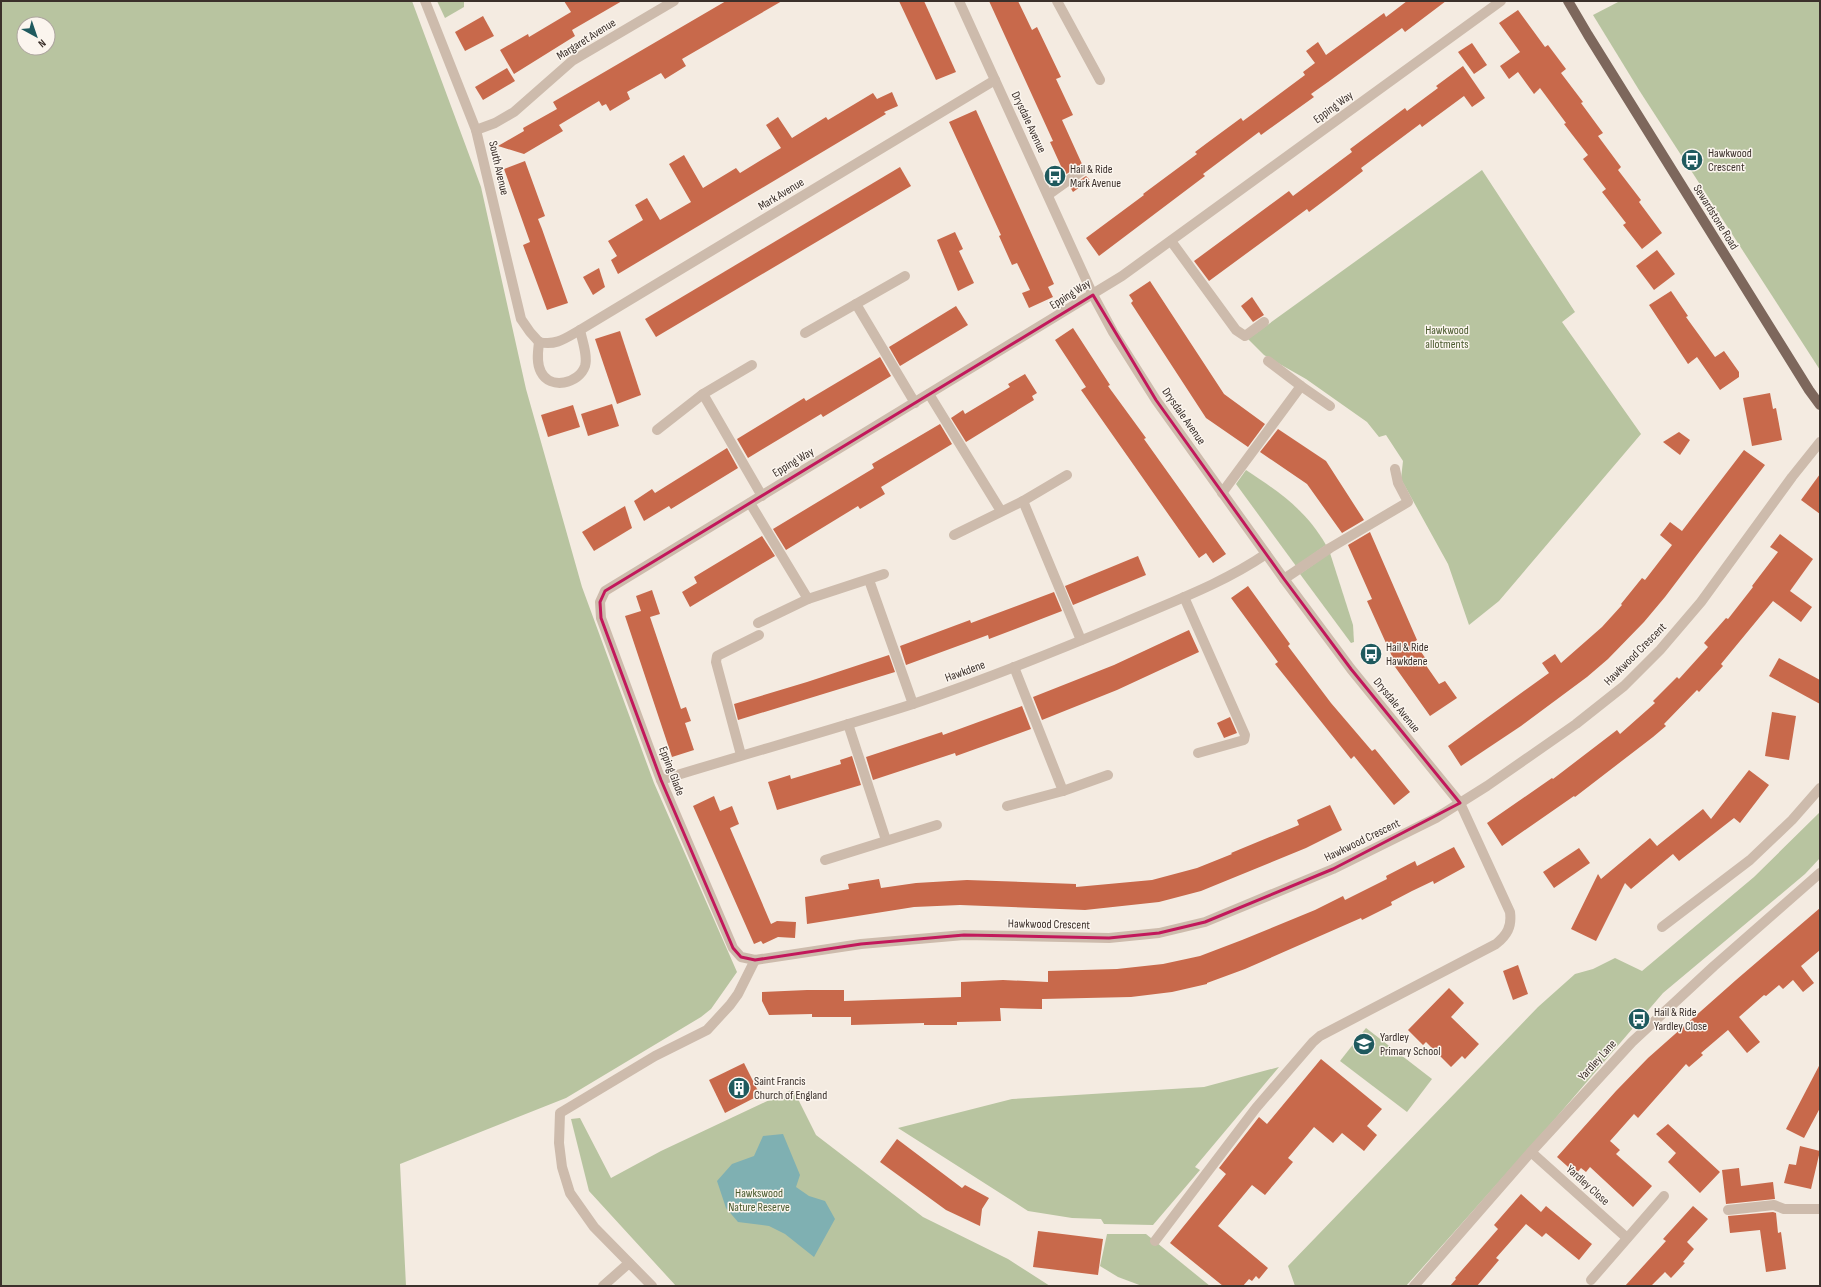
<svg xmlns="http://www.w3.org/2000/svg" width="1821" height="1287" viewBox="0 0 1821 1287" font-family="'Sofia Sans Condensed',sans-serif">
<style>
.green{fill:#b8c4a0;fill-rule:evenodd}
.water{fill:#7fb0b2}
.building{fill:#c8694b}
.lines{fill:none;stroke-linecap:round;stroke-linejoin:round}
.minor{stroke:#cdbbac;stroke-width:10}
.major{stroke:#7d675c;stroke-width:10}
.marked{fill:none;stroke:#c2185b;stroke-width:3;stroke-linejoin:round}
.labels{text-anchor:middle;stroke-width:3;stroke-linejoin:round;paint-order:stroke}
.street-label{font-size:12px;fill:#3b302b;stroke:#fbf5ee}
.poi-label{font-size:12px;fill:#3b302b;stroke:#fbf5ee;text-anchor:start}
.park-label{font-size:12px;fill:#4a5a2e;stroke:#fbf5ee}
</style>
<rect width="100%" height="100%" fill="#f4ebe1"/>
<!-- green -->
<g class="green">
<path d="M 1,1 L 412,1 L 481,187 L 526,389 L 582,587 L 654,783 L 737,972 L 711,1009 L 701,1017 L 566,1098 L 400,1164 L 406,1286 L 1,1286 ZM 24,24 L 48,24 L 48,48 L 24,48 Z"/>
<polygon points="437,1 464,1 464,7 445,18"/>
<polygon points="1620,1 1820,1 1820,370 1639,90 1593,15"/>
<polygon points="1482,170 1575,312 1562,322 1641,434 1499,601 1469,625 1448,564 1401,479 1403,461 1386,435 1379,437 1367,422 1306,379 1264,355 1248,339"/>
<path d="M 1246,470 C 1279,492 1306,510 1326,545 L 1296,566 L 1236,484 Z"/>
<polygon points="1330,553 1353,625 1354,642 1351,643 1300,574"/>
<polygon points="1820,812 1820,858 1805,874 1663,993 1555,1119 1406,1286 1295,1286 1288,1266 1538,1007 1575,974 1593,969 1615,958 1642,971 1754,877"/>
<polygon points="1366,1028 1432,1079 1407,1112 1340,1061"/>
<polygon points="1279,1067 1195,1167 1200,1170 1153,1225 1104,1224 1101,1219 1072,1218 1028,1211 898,1128 1012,1099 1204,1087"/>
<polygon points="793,1089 816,1135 923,1217 1008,1259 1050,1286 676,1286 589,1191 571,1119 580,1118 611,1178 661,1151"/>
<polygon points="1107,1234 1146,1234 1210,1286 1142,1286 1118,1277 1100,1266"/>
</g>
<!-- water -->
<polygon class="water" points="783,1134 800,1175 796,1187 809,1196 825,1201 835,1219 814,1257 785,1234 769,1226 738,1222 726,1208 717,1181 732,1164 754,1156 763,1136"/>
<!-- building -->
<g class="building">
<polygon points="564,1 622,1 572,30 575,36 514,74 500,50 528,34 529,37 571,12"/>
<polygon points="726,1 782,1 682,59 686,66 665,79 661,73 627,92 630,99 610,111 606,104 602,106 599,101 559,125 563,131 524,154 498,146 524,131 523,128 557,109 553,102"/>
<polygon points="899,1 924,1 956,72 936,80"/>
<polygon points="989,1 1018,1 1032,30 1037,27 1061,77 1056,79 1073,115 1062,120 1082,164 1065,175 1050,142 1053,141"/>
<polygon points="1407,1 1446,1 1405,32 1402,28 1328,82 1311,94 1314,97 1261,135 1259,132 1203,174 1205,176 1099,256 1086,238 1144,195 1143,194 1197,154 1195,152 1207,143 1241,118 1243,121 1305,75 1303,72 1315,63 1306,51 1318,42 1326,55 1384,13 1386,17"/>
<polygon points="1518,10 1545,47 1548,45 1566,69 1561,73 1583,102 1581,103 1603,133 1598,136 1621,167 1618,170 1641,200 1639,202 1662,233 1642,249 1623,225 1626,223 1602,192 1606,189 1583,159 1588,155 1564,124 1566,123 1540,88 1534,94 1518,72 1509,79 1500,66 1520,52 1499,23"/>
<polygon points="483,16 494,36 465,51 455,32"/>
<polygon points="1472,43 1487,65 1474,74 1458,52"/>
<polygon points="1463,66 1485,98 1472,107 1464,96 1422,127 1420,124 1361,168 1363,171 1337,191 1309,212 1307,209 1209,281 1194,261 1289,191 1293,196 1352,152 1350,149 1405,108 1407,111 1438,88 1436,86"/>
<polygon points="507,68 515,81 483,100 475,87"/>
<polygon points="892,92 898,106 884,112 886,114 618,274 611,260 617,256 608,241 643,220 635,205 647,198 660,220 691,202 669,164 684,155 703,188 736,168 740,173 781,148 766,125 778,117 792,138 826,117 828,120 873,93 877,99"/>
<polygon points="976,110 1054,284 1048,287 1053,297 1029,308 1022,293 1030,290 1017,263 1012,265 999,236 1001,235 949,122"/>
<polygon points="525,161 545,216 538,219 542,229 568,303 547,310 523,245 530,242 504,169"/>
<polygon points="900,167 911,186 656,337 645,319"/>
<polygon points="1086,176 1090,180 1073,192 1070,187"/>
<polygon points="955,232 963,249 959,251 974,283 958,291 937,240"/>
<polygon points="1657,250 1675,274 1654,290 1636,266"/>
<polygon points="599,268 605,287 593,295 583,277"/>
<polygon points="1150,281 1224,394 1265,424 1248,447 1206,418 1131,303 1133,301 1129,295"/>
<polygon points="1671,291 1688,316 1686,317 1715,357 1724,351 1739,372 1739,377 1720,390 1697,357 1688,364 1649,305"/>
<polygon points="1252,297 1264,315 1253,322 1241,306"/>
<polygon points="956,306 968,325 900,366 889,347"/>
<polygon points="1073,328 1110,385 1108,386 1146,438 1144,439 1226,554 1213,563 1206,553 1199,558 1081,390 1086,387 1055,340"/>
<polygon points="620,331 641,395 617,404 595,339"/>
<polygon points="880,357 891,376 823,417 821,414 748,458 737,439 804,398 806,401"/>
<polygon points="1025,374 1037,393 1032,396 1034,400 966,442 951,418 963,410 965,414 1010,387 1008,384"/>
<polygon points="1770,393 1773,409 1776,408 1782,440 1752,446 1743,398"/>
<polygon points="612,404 619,426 588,436 581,414"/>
<polygon points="573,405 580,427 548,437 541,415"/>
<polygon points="940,424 952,444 881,487 885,494 860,509 858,506 786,550 773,529 874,468 872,464"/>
<polygon points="1278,429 1326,461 1364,520 1342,533 1307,484 1260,452"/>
<polygon points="1679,432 1690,440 1680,455 1663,442"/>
<polygon points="727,448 738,468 671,509 669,506 644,521 634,501 652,489 655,493"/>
<polygon points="1744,450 1765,465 1665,597 1644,622 1608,659 1587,677 1521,726 1461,766 1448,746 1549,673 1542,663 1555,654 1561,663 1602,627 1622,605 1621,604 1642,578 1645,580 1672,545 1660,535 1670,522 1682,531"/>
<polygon points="1820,474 1820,514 1801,500"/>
<polygon points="625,506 632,528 594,551 582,532"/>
<polygon points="1370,532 1417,640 1414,642 1426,659 1423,661 1439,684 1445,681 1457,698 1430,716 1393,664 1395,663 1367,601 1372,599 1348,545"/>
<polygon points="1780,534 1813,559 1790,591 1812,607 1801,622 1773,601 1721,664 1723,666 1699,692 1697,690 1664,724 1666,726 1653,737 1575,797 1574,796 1502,846 1487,823 1552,778 1553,779 1617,730 1620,734 1655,703 1653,701 1677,677 1679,679 1708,647 1704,643 1726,618 1728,619 1753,587 1752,586 1778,552 1770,547"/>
<polygon points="762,536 775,556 690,607 682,592 697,583 694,577"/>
<polygon points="1138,556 1146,575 1073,605 1065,586"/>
<polygon points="1248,586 1290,644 1288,646 1331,703 1372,751 1375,749 1410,792 1394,805 1354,756 1351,759 1275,664 1278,662 1231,598"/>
<polygon points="652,590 660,614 650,617 681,709 686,707 691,721 685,723 694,750 672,757 625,616 641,611 636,596"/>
<polygon points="1054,592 1062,611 989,639 988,635 906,665 900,646 970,620 971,623"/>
<polygon points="1189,630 1199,652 1117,690 1042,720 1033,697 1114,665"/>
<polygon points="889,655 895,672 738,720 734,704 807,682"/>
<polygon points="1779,658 1820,680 1820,704 1769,676"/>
<polygon points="1022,706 1031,729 956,756 955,753 873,780 866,757 942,732 943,735"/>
<polygon points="1772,712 1796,716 1789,760 1765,756"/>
<polygon points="1230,717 1237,733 1224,738 1217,723"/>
<polygon points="852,756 861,785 777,810 768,782 790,775 791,779 841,764 840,760"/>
<polygon points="1749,770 1769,785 1740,823 1734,818 1679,861 1673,854 1631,889 1625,883 1596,941 1571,929 1598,874 1601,879 1650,838 1657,846 1703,809 1711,819"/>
<polygon points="714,796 720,811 732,806 739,824 730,828 771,924 777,921 796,922 795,938 778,937 763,944 761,941 754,944 693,806"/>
<polygon points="1330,805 1342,830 1306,848 1201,891 1159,902 1085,910 960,905 914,907 807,924 805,897 849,889 848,884 879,879 881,888 916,883 967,880 1076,884 1076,887 1152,880 1197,868 1232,854 1231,853 1299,825 1297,820"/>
<polygon points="1454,847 1465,867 1434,884 1433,881 1412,891 1391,902 1392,905 1362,920 1361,918 1245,969 1207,983 1207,984 1172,992 1131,997 1042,999 1042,1009 1000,1008 1001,1021 957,1022 957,1025 924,1025 924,1023 851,1025 851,1017 812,1017 812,1014 769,1015 762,1001 762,992 807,990 844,990 844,1001 961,997 961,982 1003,980 1048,982 1048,971 1117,969 1163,964 1200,956 1242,940 1315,910 1343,896 1345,900 1387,879 1386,876 1415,861 1417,866"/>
<polygon points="1579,848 1590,863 1554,888 1543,872"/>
<polygon points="1820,908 1820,950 1801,966 1814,983 1803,992 1793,980 1783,989 1779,985 1766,996 1764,995 1739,1017 1760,1042 1747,1053 1728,1030 1701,1053 1703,1055 1689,1067 1686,1064 1638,1118 1634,1114 1610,1141 1620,1150 1616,1154 1652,1186 1633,1207 1590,1167 1586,1172 1581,1168 1576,1174 1557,1157 1616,1091 1648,1058 1736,980"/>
<polygon points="1518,965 1528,994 1513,1000 1503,971"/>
<polygon points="1449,988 1464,1003 1451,1017 1479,1044 1465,1059 1462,1056 1451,1067 1426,1042 1423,1045 1408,1030"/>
<polygon points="1321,1059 1382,1109 1367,1126 1377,1135 1364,1151 1342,1133 1333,1143 1314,1127 1288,1158 1293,1162 1265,1195 1252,1185 1218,1226 1268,1268 1259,1279 1256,1276 1252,1281 1249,1279 1243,1286 1223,1286 1170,1243 1226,1174 1219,1168 1259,1117 1267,1124"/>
<polygon points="744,1063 760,1095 725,1113 709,1080"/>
<polygon points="1820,1064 1820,1108 1804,1138 1786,1129"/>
<polygon points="1668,1124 1720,1172 1700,1193 1668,1162 1676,1153 1656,1134"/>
<polygon points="897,1139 962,1188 965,1185 989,1198 982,1209 980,1226 946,1210 880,1162"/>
<polygon points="1800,1146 1820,1151 1811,1189 1784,1183 1789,1164 1796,1165"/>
<polygon points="1739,1168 1741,1186 1773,1182 1775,1199 1726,1204 1722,1170"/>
<polygon points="1521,1194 1541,1212 1546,1206 1592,1244 1579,1260 1546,1233 1542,1237 1526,1224 1496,1258 1499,1260 1477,1286 1450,1286 1456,1279 1455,1278 1498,1229 1494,1225"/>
<polygon points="1693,1206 1708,1219 1687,1242 1694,1249 1683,1262 1685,1263 1671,1278 1665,1272 1651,1286 1625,1286 1666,1241 1663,1239"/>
<polygon points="1773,1212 1776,1213 1778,1233 1781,1232 1786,1269 1766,1272 1760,1230 1730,1233 1728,1216"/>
<polygon points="1038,1231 1103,1239 1098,1275 1033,1267"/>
</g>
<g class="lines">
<!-- minor -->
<g class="minor">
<polyline points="425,1 476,130 521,319 530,332 539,342"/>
<path d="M 959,1 L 1093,295 L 1113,332 L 1156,400 L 1284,579 L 1351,669 L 1460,803 L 1510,912 C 1512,927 1507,935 1496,944 L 1320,1036 L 1313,1042 L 1256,1108 L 1155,1241"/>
<polyline points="1057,1 1100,80"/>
<polyline points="1501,1 1122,276 605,591 600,602 601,618 661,780 733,948 741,957 755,960 861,944 964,935 1109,938 1159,933 1205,922 1333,869 1436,818 1487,786 1576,724 1624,686 1660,650 1701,602 1792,477 1820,442"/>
<polyline points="476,130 495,123 514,112 572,61 674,1"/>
<polyline points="1048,195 1083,170"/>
<polyline points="1171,241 1236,330 1245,336 1264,322"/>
<polyline points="856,304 915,403"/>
<polyline points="805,333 905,276"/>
<path d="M 539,342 C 556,346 566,338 580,330 L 995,80"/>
<path d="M 539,342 C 538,351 536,363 541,372 C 550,390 579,384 585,366 C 588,356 582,340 580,330"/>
<polyline points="1268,361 1301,386 1330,406"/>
<polyline points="703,394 762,496"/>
<polyline points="929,394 1001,511"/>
<polyline points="657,430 703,394 752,365"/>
<polyline points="1222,493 1301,386"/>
<polyline points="1023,501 1081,640"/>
<polyline points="750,503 808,599"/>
<polyline points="954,535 1023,501 1067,475"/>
<polyline points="1284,579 1330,548 1408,502 1398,483 1395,469"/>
<polyline points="869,580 913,704"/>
<polyline points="1184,597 1245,735 1244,740 1198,753"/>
<polyline points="758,623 808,599 884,574"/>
<polyline points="1014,667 1063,791"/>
<polyline points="848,724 886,840"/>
<polyline points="741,755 716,662 717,656 759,635"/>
<path d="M 661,780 C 745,754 829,731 913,704 C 984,680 1054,652 1123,623 C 1171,602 1222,584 1266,554"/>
<polyline points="1007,806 1063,791 1108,775"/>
<polyline points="825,860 937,825"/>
<polyline points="1662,927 1750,860 1792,820 1820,788"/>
<polyline points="1531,1152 1627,1238"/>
<polyline points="1728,1210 1774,1205 1784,1209 1820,1209"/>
<polyline points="1591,1280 1664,1196"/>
<polyline points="603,1286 629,1263"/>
<polyline points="652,1286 594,1227 570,1193 562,1167 559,1143 560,1113 655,1056 707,1030 730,1005 738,994 755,960"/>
<polyline points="1414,1286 1531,1152 1632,1042 1714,966 1820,873"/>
</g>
<!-- major -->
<polyline class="major" points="1568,1 1588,35 1809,390 1820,405"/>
</g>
<!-- marked area -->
<path class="marked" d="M 1093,295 L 1156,400 L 1284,579 L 1351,669 L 1460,803 L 1333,869 L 1205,922 L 1159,933 L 1109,938 L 964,935 L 861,944 L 755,960 L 741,957 L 733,948 L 661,780 L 601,618 L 600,602 L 605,591 Z"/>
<!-- icons -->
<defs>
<g id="bus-disc" transform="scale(1.15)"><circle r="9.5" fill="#1f5a5e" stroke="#fbf5ee"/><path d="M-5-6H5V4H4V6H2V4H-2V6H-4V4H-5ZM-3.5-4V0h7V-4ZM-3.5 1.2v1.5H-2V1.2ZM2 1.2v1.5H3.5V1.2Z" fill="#fff"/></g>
<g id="school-disc" transform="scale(1.15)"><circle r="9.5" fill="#1f5a5e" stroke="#fbf5ee"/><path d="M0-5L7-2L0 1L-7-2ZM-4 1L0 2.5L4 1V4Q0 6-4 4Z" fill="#fff"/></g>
<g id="building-disc" transform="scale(1.15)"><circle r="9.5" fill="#1f5a5e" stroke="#fbf5ee"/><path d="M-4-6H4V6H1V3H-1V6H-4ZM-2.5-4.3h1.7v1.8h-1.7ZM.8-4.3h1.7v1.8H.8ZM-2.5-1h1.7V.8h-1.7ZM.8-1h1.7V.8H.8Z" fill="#fff"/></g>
</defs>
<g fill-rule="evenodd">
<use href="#bus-disc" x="1692" y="160"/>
<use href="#bus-disc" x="1055" y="176"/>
<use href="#bus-disc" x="1371" y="654"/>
<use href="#bus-disc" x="1639" y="1019"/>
<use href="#school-disc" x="1364" y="1044"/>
<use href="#building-disc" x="739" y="1088"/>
</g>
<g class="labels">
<!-- street labels -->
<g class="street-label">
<text transform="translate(586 39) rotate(-32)" y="4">Margaret Avenue</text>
<text transform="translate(1333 107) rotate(-36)" y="4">Epping Way</text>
<text transform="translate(1029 122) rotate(65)" y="4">Drysdale Avenue</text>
<text transform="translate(499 168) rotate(77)" y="4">South Avenue</text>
<text transform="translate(781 194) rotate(-31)" y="4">Mark Avenue</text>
<text transform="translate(1716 217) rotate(58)" y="4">Sewardstone Road</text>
<text transform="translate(1070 294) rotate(-32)" y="4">Epping Way</text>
<text transform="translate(1184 416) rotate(55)" y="4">Drysdale Avenue</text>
<text transform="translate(793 462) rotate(-31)" y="4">Epping Way</text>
<text transform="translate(1635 654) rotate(-45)" y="4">Hawkwood Crescent</text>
<text transform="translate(965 671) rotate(-20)" y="4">Hawkdene</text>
<text transform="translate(1397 705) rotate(51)" y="4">Drysdale Avenue</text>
<text transform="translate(672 771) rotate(69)" y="4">Epping Glade</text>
<text transform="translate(1362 840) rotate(-26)" y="4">Hawkwood Crescent</text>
<text transform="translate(1049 924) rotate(1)" y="4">Hawkwood Crescent</text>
<text transform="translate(1597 1060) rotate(-48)" y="4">Yardley Lane</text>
<text transform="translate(1588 1185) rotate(42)" y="4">Yardley Close</text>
</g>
<!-- poi labels -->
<g class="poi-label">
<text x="1708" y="157">Hawkwood<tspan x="1708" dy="14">Crescent</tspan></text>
<text x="1070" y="173">Hail &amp; Ride<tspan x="1070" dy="14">Mark Avenue</tspan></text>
<text x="1386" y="651">Hail &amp; Ride<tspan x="1386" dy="14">Hawkdene</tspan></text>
<text x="1654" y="1016">Hail &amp; Ride<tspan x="1654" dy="14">Yardley Close</tspan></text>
<text x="1380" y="1041">Yardley<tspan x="1380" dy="14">Primary School</tspan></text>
<text x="754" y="1085">Saint Francis<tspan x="754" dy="14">Church of England</tspan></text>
</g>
<!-- park labels -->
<g class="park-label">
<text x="1447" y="334">Hawkwood<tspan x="1447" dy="14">allotments</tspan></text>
<text x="759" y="1197">Hawkswood<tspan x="759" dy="14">Nature Reserve</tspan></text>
</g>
</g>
<!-- border -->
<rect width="1821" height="1287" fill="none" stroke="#3b302b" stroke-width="4"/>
<!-- north arrow -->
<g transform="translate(36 36) rotate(140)"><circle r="19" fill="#fbf5ee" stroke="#aea6a0"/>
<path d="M0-3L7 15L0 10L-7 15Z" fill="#1f5a5e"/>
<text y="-6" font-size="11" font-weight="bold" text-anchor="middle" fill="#3b302b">N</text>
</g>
</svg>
